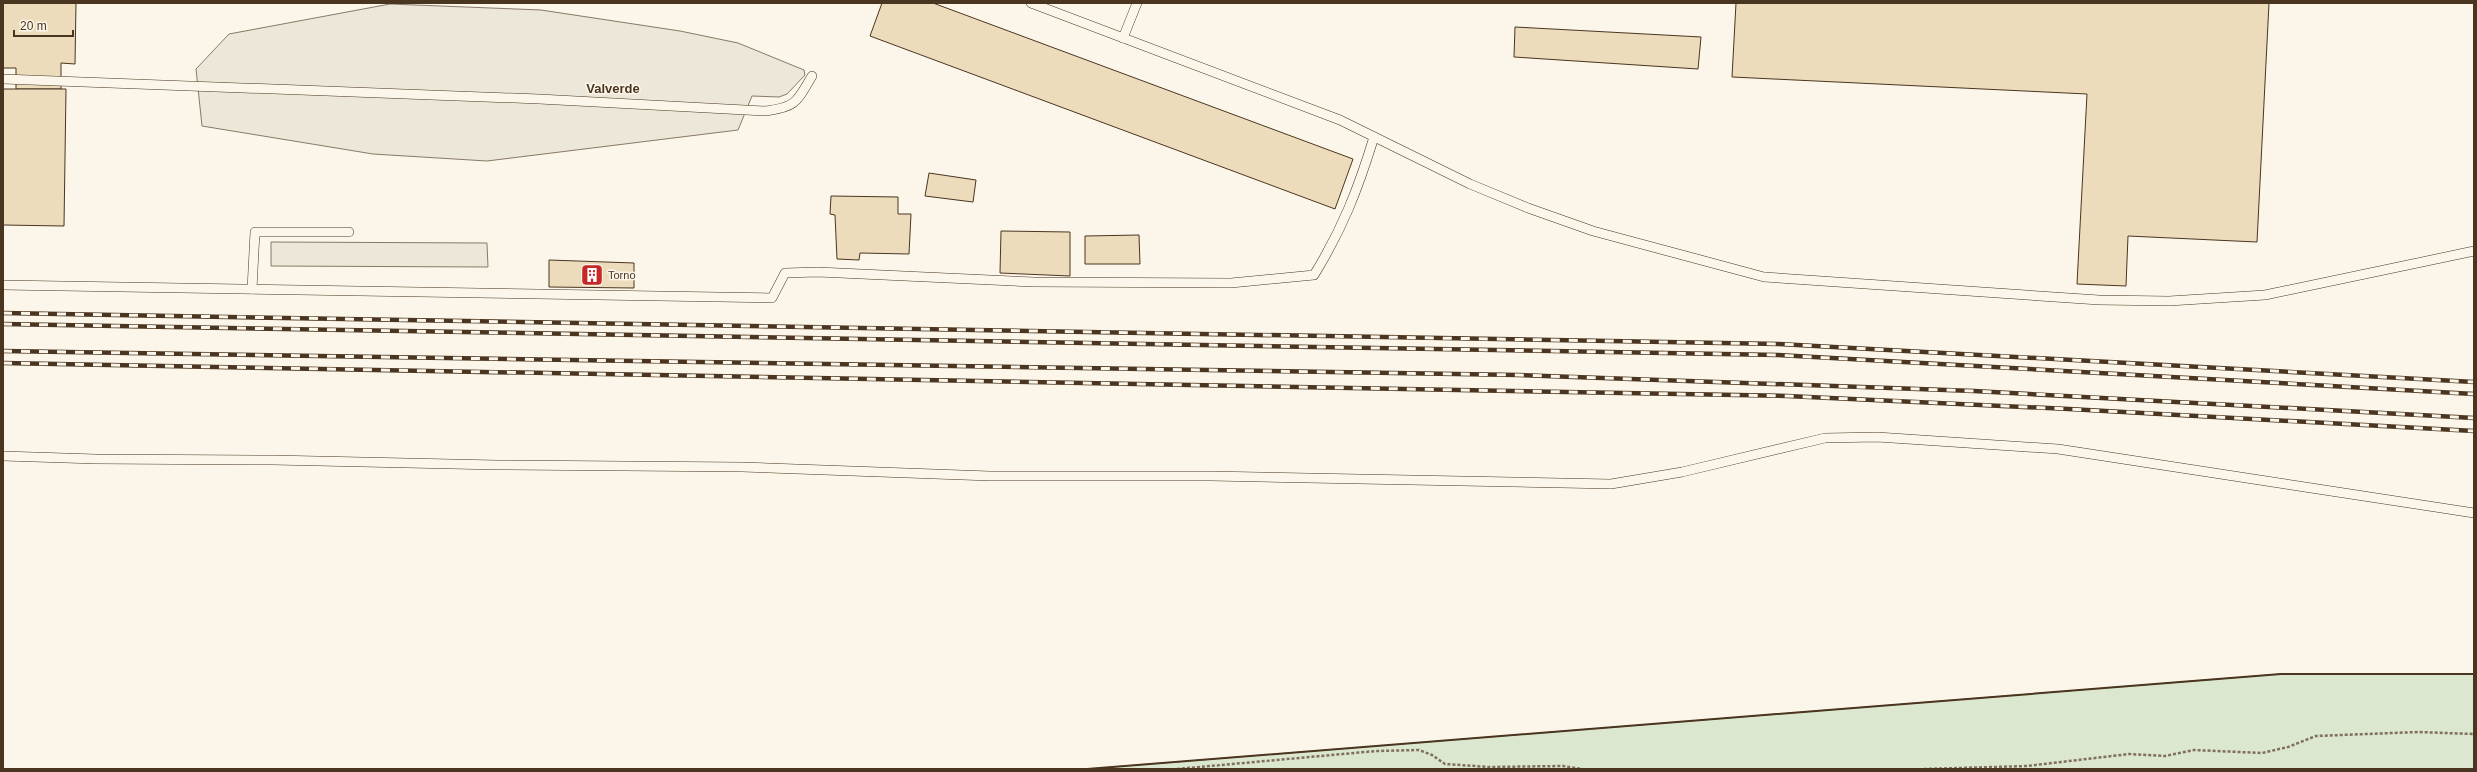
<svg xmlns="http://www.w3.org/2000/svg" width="2477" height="772" viewBox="0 0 2477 772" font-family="Helvetica,sans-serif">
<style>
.green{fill:#dce7d0;stroke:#887966}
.parking{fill:#ede7d9;stroke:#887966}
.building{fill:#ecdcbc;stroke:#4a3520}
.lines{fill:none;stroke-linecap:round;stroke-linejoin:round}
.service-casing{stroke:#4a3520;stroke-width:10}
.path{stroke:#7f6f5c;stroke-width:2.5;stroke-dasharray:3 2;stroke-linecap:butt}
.service{stroke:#fbf6e9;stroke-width:9}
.rail-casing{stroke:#4a3520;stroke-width:4.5}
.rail{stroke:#fbf6e9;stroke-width:3;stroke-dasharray:9;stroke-linecap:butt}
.wall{stroke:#4a3520;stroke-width:2}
.labels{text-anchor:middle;stroke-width:3;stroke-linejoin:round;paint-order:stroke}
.poi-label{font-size:11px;fill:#4a3520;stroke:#fbf6e9;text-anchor:start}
.quarter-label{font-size:13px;font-weight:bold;fill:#4a3520;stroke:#fbf6e9}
</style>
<rect width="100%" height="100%" fill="#fbf6e9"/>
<!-- green -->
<polygon class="green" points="2281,674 2474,674 2474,769 1087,769"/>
<!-- parking -->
<g class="parking">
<polygon points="390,4 541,10 680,31 738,43 804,70 805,75 787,94 779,97 752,96 738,130 487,161 373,154 202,126 196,69 229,34"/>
<polygon points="271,242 487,243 488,267 271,266"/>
</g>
<!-- building -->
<g class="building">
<polygon points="3,3 76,3 75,64 61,63 61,89 16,89 16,68 3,68"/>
<polygon points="882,3 933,3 1353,159 1335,209 870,36"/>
<polygon points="1736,3 2269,3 2257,242 2128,236 2126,286 2077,284 2087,94 1732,77"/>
<polygon points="1515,27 1701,37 1698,69 1514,57"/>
<polygon points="3,89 66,89 64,226 3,225"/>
<polygon points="929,173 976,180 973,202 925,196"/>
<polygon points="831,196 898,197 898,214 911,214 909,254 860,253 859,260 837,259 835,215 830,214"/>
<polygon points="1001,231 1070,232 1070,276 1000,273"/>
<polygon points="1139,235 1140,264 1085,264 1085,236"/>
<polygon points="549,260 634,263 634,288 549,287"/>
</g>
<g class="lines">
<!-- service casing -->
<g class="service-casing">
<g id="service">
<polyline points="1031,3 1340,120 1470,184 1528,208 1593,231 1764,277 2099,300 2169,301 2265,295 2474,251"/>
<polyline points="1123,38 1137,3"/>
<path d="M 3,79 L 539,99 L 766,111 C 797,107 797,101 812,76"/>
<path d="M 3,285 L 772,298 L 785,273 L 818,272 L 1034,282 L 1231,283 L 1314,275 C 1343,228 1358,189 1374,137"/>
<polyline points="252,289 255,232 349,232"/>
<polyline points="3,456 96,459 273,460 497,465 742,467 990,476 1211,476 1611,484 1682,472 1825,438 1877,437 2058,449 2474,513"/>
</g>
</g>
<!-- path -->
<g class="path">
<polyline points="1177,769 1376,751 1419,750 1432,755 1445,764 1489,767 1563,766 1581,769"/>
<polyline points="1924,769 2027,766 2129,754 2165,756 2194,750 2262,753 2288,747 2316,736 2418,732 2474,734"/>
</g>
<!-- service -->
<use href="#service" class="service"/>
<!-- rail casing -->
<g class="rail-casing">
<g id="rail">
<polyline points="3,313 1779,344 2474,382"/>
<polyline points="3,324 1778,355 2474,394"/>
<polyline points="3,351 1518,375 1974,391 2474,418"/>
<polyline points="3,363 1787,396 2069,409 2474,431"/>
</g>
</g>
<!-- rail -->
<use href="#rail" class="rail"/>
<!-- wall -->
<polyline class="wall" points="1087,769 2281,674 2474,674"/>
</g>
<!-- icons -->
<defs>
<g id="building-square" transform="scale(1.15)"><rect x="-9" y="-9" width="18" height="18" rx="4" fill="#c62828" stroke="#fbf6e9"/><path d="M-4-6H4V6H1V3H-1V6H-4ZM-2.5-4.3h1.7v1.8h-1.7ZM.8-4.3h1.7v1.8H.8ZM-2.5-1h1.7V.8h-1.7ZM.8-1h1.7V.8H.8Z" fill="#fff"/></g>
</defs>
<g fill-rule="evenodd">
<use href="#building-square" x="592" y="275"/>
</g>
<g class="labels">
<!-- poi labels -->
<g class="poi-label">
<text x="608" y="279">Torno</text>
</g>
<!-- quarter labels -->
<g class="quarter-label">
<text x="613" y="93">Valverde</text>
</g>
</g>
<!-- border -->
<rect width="2477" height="772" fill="none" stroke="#4a3520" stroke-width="8"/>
<!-- scale -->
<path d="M14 30v6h59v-6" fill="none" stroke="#4a3520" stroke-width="2"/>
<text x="20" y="30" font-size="12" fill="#4a3520" stroke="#fbf6e9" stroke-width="3" paint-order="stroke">20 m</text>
</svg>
